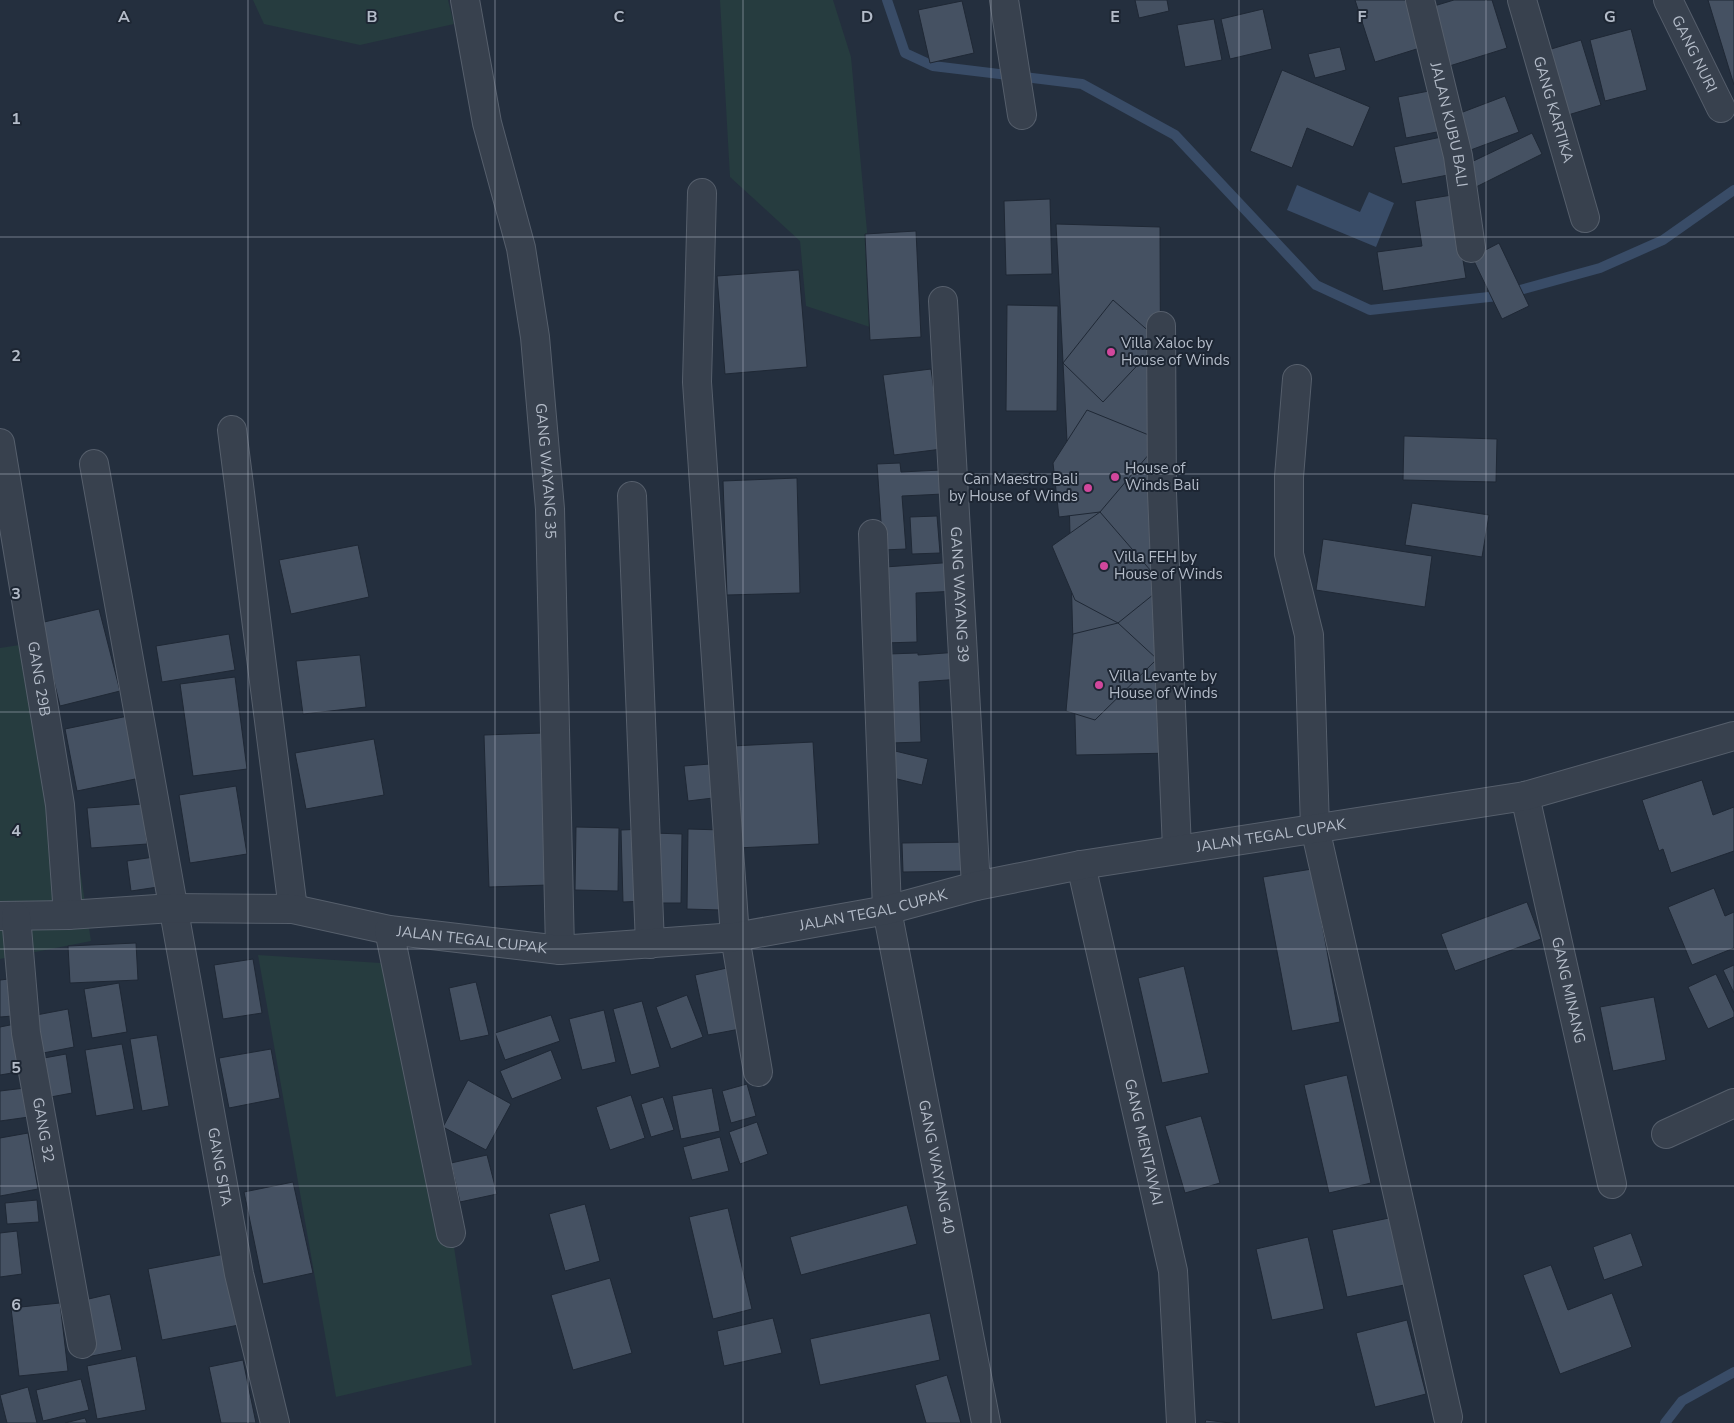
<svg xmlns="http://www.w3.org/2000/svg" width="1734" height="1423" font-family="'Nunito Sans',sans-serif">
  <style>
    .green { fill: #263c3f }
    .water { fill: #394c67 }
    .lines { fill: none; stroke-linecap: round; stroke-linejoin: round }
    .stream { stroke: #394c67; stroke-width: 10 }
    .building { fill: #455162; stroke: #1f2835 }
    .minor-casing { stroke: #565f6c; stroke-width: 30 }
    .minor { stroke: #38414e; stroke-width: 28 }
    .grid { fill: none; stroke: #b4bcc9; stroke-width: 1; stroke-opacity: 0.55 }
    .hotel-dot { fill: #d1479c; stroke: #1d2633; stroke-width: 2 }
    .labels { text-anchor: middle; stroke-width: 4; stroke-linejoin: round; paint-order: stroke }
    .street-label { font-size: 15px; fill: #b4bcc9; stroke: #1d2633 }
    .poi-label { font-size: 15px; fill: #b4bcc9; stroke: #1d2633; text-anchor: start }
    .grid-label { font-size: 16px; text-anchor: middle; font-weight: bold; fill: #b4bcc9; stroke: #1d2633; stroke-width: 4; stroke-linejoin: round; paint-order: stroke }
  </style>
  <rect width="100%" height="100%" fill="#242f3e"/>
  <g class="green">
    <polygon points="253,0 448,0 454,24 360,45 264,24"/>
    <polygon points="720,0 833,0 851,57 876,329 806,306 800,241 730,177"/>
    <polygon points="45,641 91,941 0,959 0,648"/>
    <polygon points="258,955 411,965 472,1365 336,1397"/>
  </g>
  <polygon class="water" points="1297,185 1360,212 1369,192 1394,203 1376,247 1287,210"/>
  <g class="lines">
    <g class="stream">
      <polyline points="887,0 905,53 933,66 1082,84 1175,135 1316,285 1370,310 1498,296 1600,268 1663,240 1734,190"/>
      <polyline points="1665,1423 1682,1401 1734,1372"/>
    </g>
  </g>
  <g class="building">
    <polygon points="1135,0 1167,0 1169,11 1139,18"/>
    <polygon points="1355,0 1408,0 1423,47 1375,62"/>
    <polygon points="1454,0 1492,0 1507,48 1443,68 1424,9"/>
    <polygon points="1708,0 1734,0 1734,85"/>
    <polygon points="962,1 974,53 930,63 918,10"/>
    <polygon points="1263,9 1272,49 1230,59 1221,19"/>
    <polygon points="1214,19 1222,60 1185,67 1177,25"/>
    <polygon points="1631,29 1647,90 1605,101 1590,40"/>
    <polygon points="1581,40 1601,105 1568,115 1548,50"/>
    <polygon points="1340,47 1346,70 1315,78 1308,54"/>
    <polygon points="1282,70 1370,107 1353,147 1307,128 1292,168 1250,151"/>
    <polygon points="1434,90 1442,131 1406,138 1398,97"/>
    <polygon points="1505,96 1519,132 1468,151 1455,115"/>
    <polygon points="1532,133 1542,154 1474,188 1463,166"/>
    <polygon points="1446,136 1453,174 1402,184 1394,147"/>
    <polygon points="1452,195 1466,278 1383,291 1377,252 1422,246 1415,201"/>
    <polygon points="1050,199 1052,274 1006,275 1004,201"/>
    <polygon points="1056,224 1160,227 1161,492 1173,753 1076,755 1068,461"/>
    <polygon points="916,231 921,337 870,340 865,234"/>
    <polygon points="1499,243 1529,306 1502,319 1472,257"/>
    <polygon points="799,270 807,367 725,374 717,276"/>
    <polygon points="1113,300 1160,341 1103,402 1063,363"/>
    <polygon points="1007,305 1058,306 1057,411 1006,411"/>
    <polygon points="931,369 942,449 894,455 883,375"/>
    <polygon points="1087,410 1161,440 1100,512 1059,517 1053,463"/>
    <polygon points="1404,436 1497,439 1496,482 1403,480"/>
    <polygon points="900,463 901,472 941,470 943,494 902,496 906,549 883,550 877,464"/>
    <polygon points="797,478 800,593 727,595 723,481"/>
    <polygon points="1412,503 1489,515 1482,557 1405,545"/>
    <polygon points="1100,512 1164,586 1118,623 1075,600 1052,546"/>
    <polygon points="937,516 940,553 912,554 910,517"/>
    <polygon points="1323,539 1432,556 1425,607 1316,590"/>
    <polygon points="358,545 369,597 291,614 279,560"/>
    <polygon points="956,562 958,591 916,593 917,642 884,643 885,567"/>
    <polygon points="99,609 120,691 60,706 40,623"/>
    <polygon points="1118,623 1157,659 1095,720 1066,711 1073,634"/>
    <polygon points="229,634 235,670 162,682 156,646"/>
    <polygon points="959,652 961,679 919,682 921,742 891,743 888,654 918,653 918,655"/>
    <polygon points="360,655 366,707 303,714 296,661"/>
    <polygon points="235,677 247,769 193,776 180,684"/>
    <polygon points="128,716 140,778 77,791 65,729"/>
    <polygon points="543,733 548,885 489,887 484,735"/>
    <polygon points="374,739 384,795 306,809 295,753"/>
    <polygon points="813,742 819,844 737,848 732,746"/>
    <polygon points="891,750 928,759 922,785 885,776"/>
    <polygon points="710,764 713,798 688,801 684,766"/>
    <polygon points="1702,780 1713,815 1734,807 1734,851 1671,873 1663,849 1659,851 1642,800"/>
    <polygon points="236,786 247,854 190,863 179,795"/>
    <polygon points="143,804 147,844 91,848 87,808"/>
    <polygon points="576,827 619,828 618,891 575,890"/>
    <polygon points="645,829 647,901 623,902 621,830"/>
    <polygon points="688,829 722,830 721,910 687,909"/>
    <polygon points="653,833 682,834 681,903 652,903"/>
    <polygon points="971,842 971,871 903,872 902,843"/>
    <polygon points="154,857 158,887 131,891 127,861"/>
    <polygon points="1312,869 1340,1022 1292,1031 1263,877"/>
    <polygon points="1714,888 1725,916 1734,912 1734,948 1692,965 1668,907"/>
    <polygon points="1527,902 1541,939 1455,971 1441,934"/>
    <polygon points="136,943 138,980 70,983 68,946"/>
    <polygon points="253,959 262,1013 223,1019 214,965"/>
    <polygon points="1734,965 1734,993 1723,970"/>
    <polygon points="1184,966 1209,1073 1162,1083 1138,978"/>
    <polygon points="727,968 740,1029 708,1035 695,975"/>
    <polygon points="1716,974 1734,1012 1734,1017 1708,1029 1688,987"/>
    <polygon points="9,979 13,1016 0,1017 0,980"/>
    <polygon points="476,982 489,1035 460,1041 449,988"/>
    <polygon points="119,983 127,1032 92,1038 84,989"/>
    <polygon points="687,995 703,1037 671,1049 656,1007"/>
    <polygon points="1654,997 1666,1060 1613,1071 1600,1007"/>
    <polygon points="642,1001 660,1067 631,1075 613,1009"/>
    <polygon points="68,1009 74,1047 38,1054 31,1016"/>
    <polygon points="604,1010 616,1062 582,1070 569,1019"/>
    <polygon points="551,1015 560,1041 505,1060 495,1033"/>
    <polygon points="15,1024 24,1071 0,1075 0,1027"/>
    <polygon points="157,1035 169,1106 142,1111 130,1039"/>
    <polygon points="122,1044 134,1109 96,1116 85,1050"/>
    <polygon points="271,1049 280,1098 229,1108 219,1058"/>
    <polygon points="551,1050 562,1079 512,1099 500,1071"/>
    <polygon points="66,1054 72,1093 40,1099 33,1060"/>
    <polygon points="1347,1075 1371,1183 1329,1193 1304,1085"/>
    <polygon points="468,1080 511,1104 486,1150 443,1127"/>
    <polygon points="747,1084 756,1116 731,1123 722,1091"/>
    <polygon points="25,1088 29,1117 0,1121 0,1091"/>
    <polygon points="712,1088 720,1131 681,1139 672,1096"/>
    <polygon points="631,1095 645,1138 610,1150 596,1107"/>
    <polygon points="663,1097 674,1130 651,1137 641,1104"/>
    <polygon points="1201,1116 1220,1183 1185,1193 1165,1126"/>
    <polygon points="757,1122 768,1154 740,1164 729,1132"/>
    <polygon points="28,1133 38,1189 0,1196 0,1138"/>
    <polygon points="720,1137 729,1171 692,1180 683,1147"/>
    <polygon points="487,1155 497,1194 460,1202 451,1163"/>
    <polygon points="293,1182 313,1273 263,1284 244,1192"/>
    <polygon points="37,1200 39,1222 7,1224 5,1203"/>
    <polygon points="585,1204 600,1261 565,1271 549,1214"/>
    <polygon points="907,1205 917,1244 801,1275 790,1237"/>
    <polygon points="728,1208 752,1309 713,1319 689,1217"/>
    <polygon points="1389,1218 1404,1285 1347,1297 1332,1230"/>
    <polygon points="17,1231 22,1274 0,1277 0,1233"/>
    <polygon points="1631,1233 1643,1266 1604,1280 1593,1247"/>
    <polygon points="1308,1237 1324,1309 1272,1320 1256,1249"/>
    <polygon points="230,1253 244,1324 162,1340 148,1269"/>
    <polygon points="1551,1265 1568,1310 1612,1293 1632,1347 1560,1374 1523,1275"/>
    <polygon points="610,1278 632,1353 573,1370 551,1295"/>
    <polygon points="110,1294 122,1350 87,1357 76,1302"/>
    <polygon points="60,1303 68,1371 19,1376 11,1308"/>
    <polygon points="930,1313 940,1360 820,1385 810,1339"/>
    <polygon points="773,1318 782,1353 724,1366 717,1331"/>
    <polygon points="1407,1320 1426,1394 1375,1407 1356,1333"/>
    <polygon points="136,1356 146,1410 97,1419 87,1366"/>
    <polygon points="243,1360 256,1423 221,1423 209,1367"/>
    <polygon points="947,1375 961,1423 926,1423 915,1385"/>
    <polygon points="81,1379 89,1410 43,1421 36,1390"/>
    <polygon points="28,1387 37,1423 7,1423 0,1395"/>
    <polygon points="85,1418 87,1423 65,1423"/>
    <polygon points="1206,1420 1230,1423 1205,1423"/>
  </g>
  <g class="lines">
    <defs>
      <g id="minor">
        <path id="s1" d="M 465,0 L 487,123 L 521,248 L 535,337 L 550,509 L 560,950"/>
        <polyline points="1004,0 1022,115"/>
        <path id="s2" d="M 1420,0 L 1458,156 L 1471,248"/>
        <path id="s3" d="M 1522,0 L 1585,218"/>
        <path id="s4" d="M 1668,0 L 1721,108"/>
        <polyline points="702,193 697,382 735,937 758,1072"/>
        <path id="s5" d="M 943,301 L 976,886"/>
        <polyline points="1161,326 1162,493 1177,849"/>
        <polyline points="1297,379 1289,477 1289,554 1309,635 1315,828 1448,1417"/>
        <polyline points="232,430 293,909"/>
        <path id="s6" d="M 0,443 L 60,805 L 68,915"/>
        <path id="s7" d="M 94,464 L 239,1274 L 275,1423"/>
        <polyline points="632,496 650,944"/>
        <path id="s8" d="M 873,534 L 887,910 L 986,1423"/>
        <path id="s9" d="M 1525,796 L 1612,1184"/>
        <path id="s10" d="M 1081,865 L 1173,1271 L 1181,1423"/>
        <path id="s11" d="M 0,916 L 68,915 L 172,908 L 293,909 L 389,930 L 560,950 L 735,937 L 887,910 L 976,886 L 1081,865 L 1525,796 L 1734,736"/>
        <path id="s12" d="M 16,916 L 26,1033 L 82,1344"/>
        <polyline points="389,930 451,1233"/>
        <polyline points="1666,1134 1734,1103"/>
      </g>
    </defs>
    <use href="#minor" class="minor-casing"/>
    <use href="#minor" class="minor"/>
  </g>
  <path class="grid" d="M 248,0 L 248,1423M 495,0 L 495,1423M 743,0 L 743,1423M 991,0 L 991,1423M 1239,0 L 1239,1423M 1486,0 L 1486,1423M 0,237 L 1734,237M 0,474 L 1734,474M 0,712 L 1734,712M 0,949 L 1734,949M 0,1186 L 1734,1186"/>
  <g class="hotel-dot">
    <circle cx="1111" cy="352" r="5"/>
    <circle cx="1115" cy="477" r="5"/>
    <circle cx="1088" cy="488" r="5"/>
    <circle cx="1104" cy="566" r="5"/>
    <circle cx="1099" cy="685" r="5"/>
  </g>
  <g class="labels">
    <g class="street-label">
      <text dy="5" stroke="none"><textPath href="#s4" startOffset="60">GANG NURI</textPath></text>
      <text dy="5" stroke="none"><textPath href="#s3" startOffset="114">GANG KARTIKA</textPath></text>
      <text dy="5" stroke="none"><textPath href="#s2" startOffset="128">JALAN KUBU BALI</textPath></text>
      <text dy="5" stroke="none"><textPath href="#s1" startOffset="479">GANG WAYANG 35</textPath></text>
      <text dy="5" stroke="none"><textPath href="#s5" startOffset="294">GANG WAYANG 39</textPath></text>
      <text dy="5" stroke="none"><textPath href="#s6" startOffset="239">GANG 29B</textPath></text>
      <text dy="5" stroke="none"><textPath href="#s11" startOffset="1285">JALAN TEGAL CUPAK</textPath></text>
      <text dy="5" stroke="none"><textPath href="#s11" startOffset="880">JALAN TEGAL CUPAK</textPath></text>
      <text dy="5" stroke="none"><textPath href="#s11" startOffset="475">JALAN TEGAL CUPAK</textPath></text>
      <text dy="5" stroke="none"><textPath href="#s9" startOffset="199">GANG MINANG</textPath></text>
      <text dy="5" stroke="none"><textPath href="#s12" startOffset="216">GANG 32</textPath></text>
      <text dy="5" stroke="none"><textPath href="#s10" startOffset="284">GANG MENTAWAI</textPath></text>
      <text dy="5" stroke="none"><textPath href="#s7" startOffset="714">GANG SITA</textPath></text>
      <text dy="5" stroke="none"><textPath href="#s8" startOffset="638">GANG WAYANG 40</textPath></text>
    </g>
    <g class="poi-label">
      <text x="1121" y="348">Villa Xaloc by<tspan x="1121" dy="17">House of Winds</tspan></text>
      <text x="1125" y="473">House of<tspan x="1125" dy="17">Winds Bali</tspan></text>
      <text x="1078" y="484" text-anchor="end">Can Maestro Bali<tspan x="1078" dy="17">by House of Winds</tspan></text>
      <text x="1114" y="562">Villa FEH by<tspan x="1114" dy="17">House of Winds</tspan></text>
      <text x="1109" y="681">Villa Levante by<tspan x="1109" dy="17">House of Winds</tspan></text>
    </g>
  </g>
  <g class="grid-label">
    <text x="124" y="22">A</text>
    <text x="372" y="22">B</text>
    <text x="619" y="22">C</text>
    <text x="867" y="22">D</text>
    <text x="1115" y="22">E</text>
    <text x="1362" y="22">F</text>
    <text x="1610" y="22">G</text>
    <text x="16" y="124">1</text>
    <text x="16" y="361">2</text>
    <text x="16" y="599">3</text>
    <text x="16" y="836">4</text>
    <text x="16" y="1073">5</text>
    <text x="16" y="1310">6</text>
  </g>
</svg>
